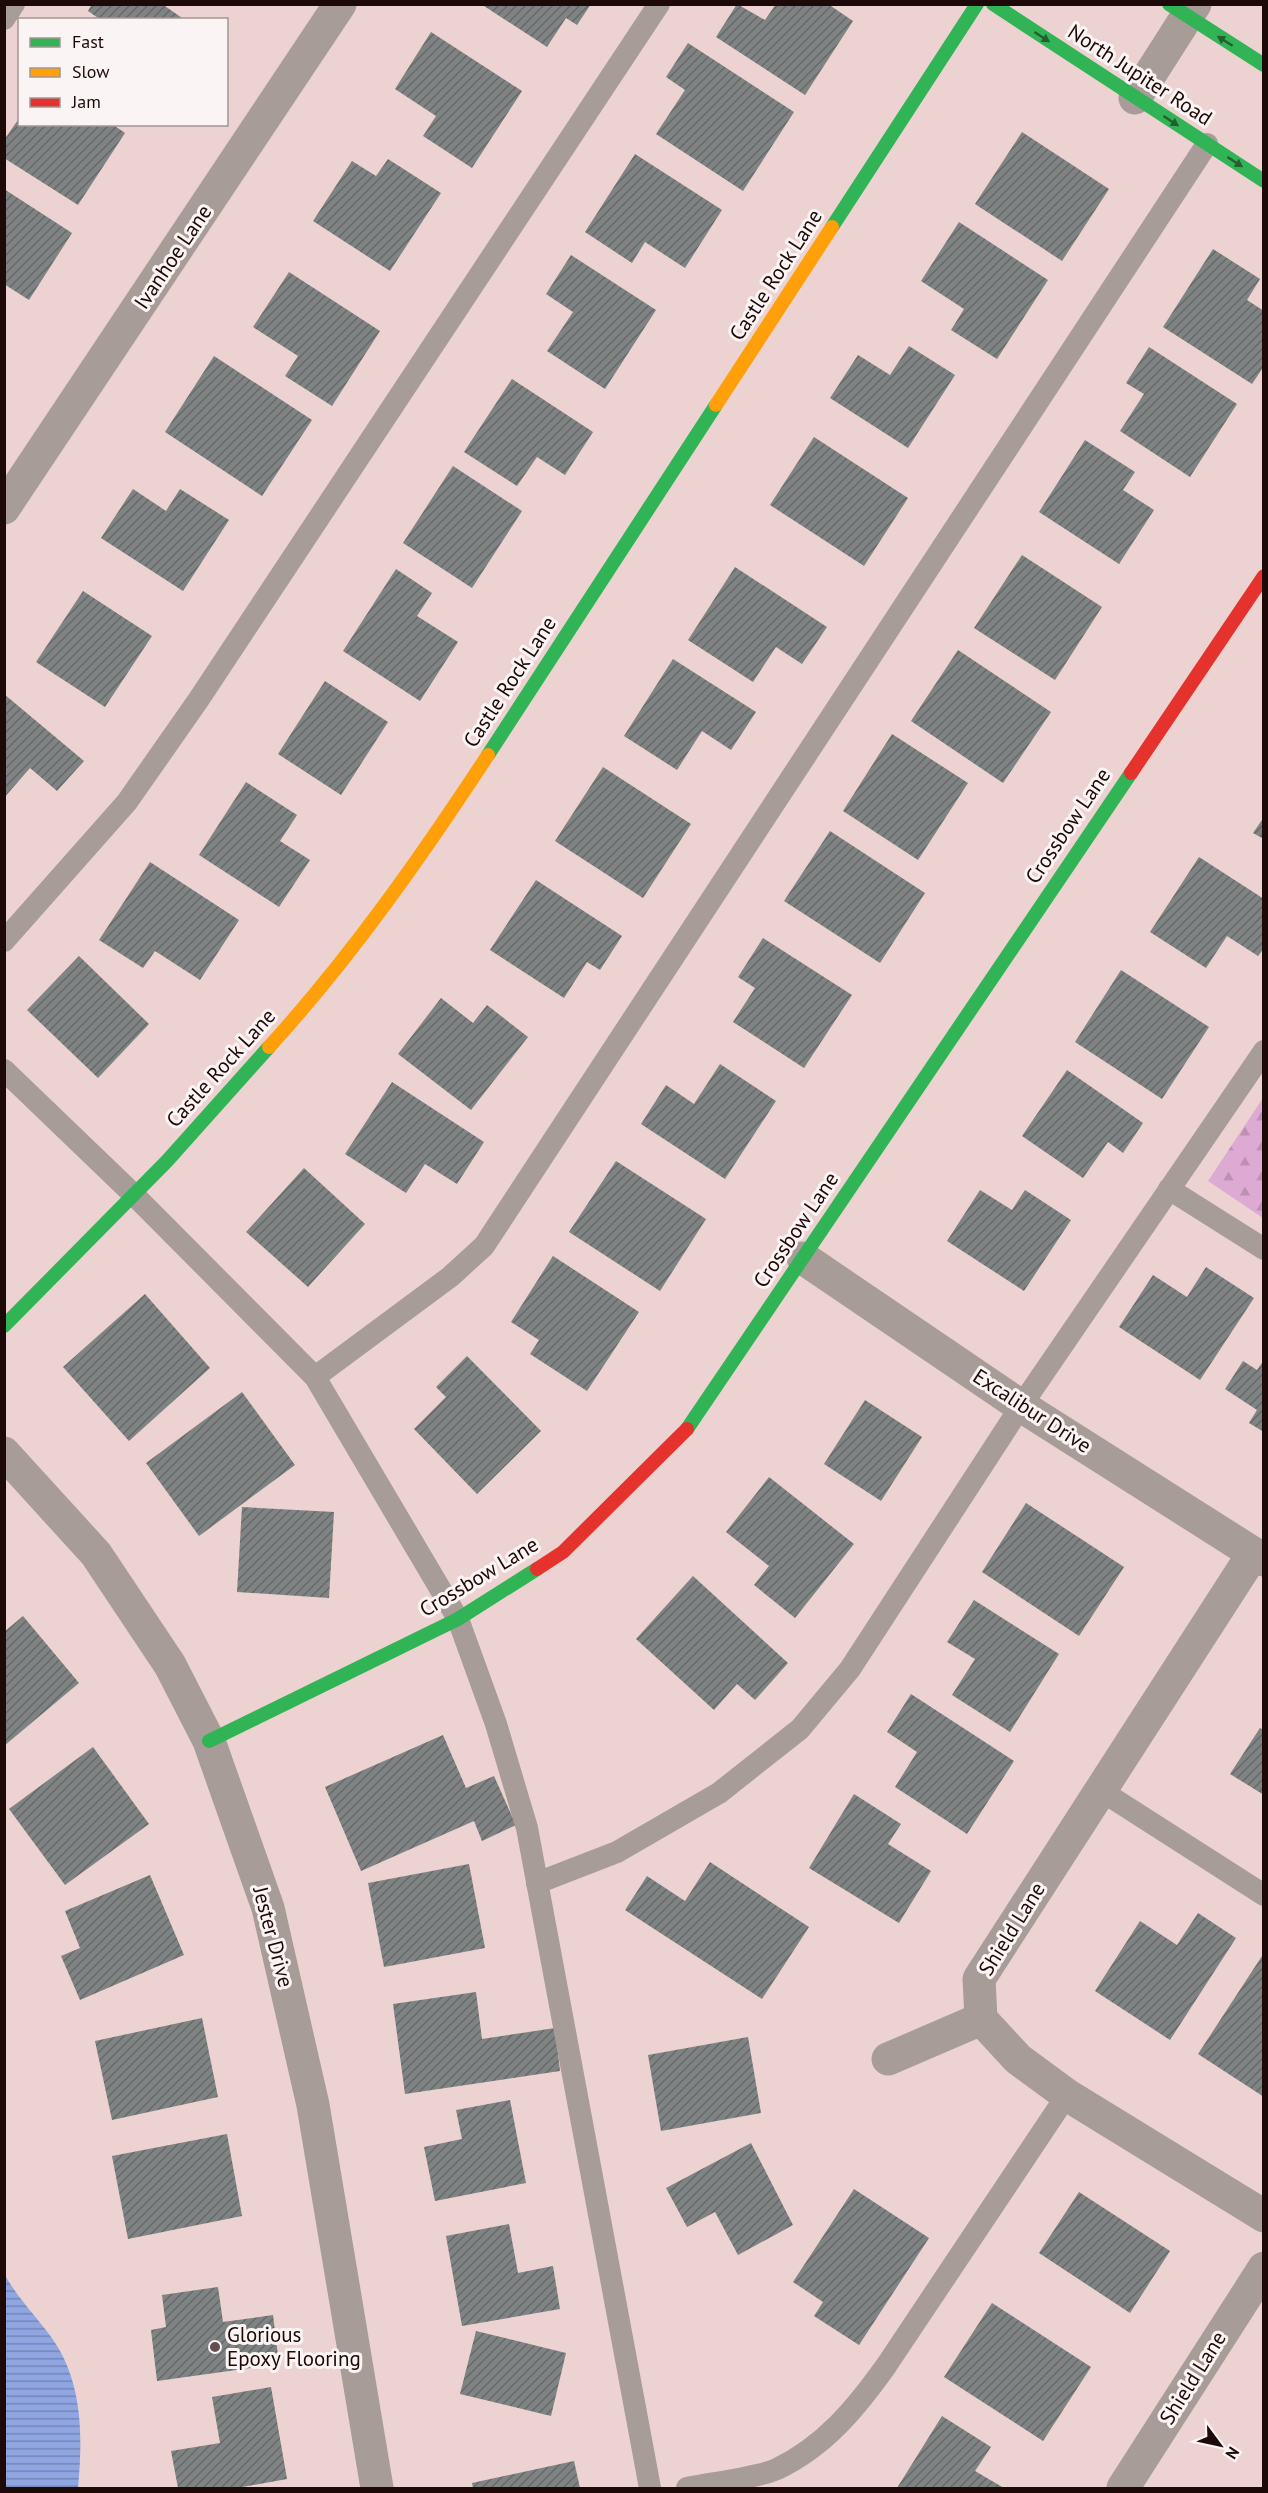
<svg xmlns="http://www.w3.org/2000/svg" width="1268" height="2493" font-family="'PT Sans',sans-serif">
  <style>
    .forest { fill: url(#forest-firs) }
    .water { fill: url(#water-rules) }
    .building { fill: url(#building-hatch) }
    .lines { fill: none; stroke-linecap: round; stroke-linejoin: round }
    .lane { stroke: #a89c98; stroke-width: 22 }
    .street { stroke: #a89c98; stroke-width: 33 }
    .fast { stroke: #30b455; stroke-width: 14 }
    .slow { stroke: #ff9f0a; stroke-width: 14 }
    .jam { stroke: #e5322d; stroke-width: 14 }
    .oneway { fill: #265e2e }
    .poi-dot { fill: #654f4e; stroke: #fbf4f4; stroke-width: 2 }
    .labels { text-anchor: middle; stroke-width: 6; stroke-linejoin: round; paint-order: stroke }
    .street-label { font-size: 21px; fill: #1d0908; stroke: #fbf4f4 }
    .poi-label { font-size: 21px; fill: #1d0908; stroke: #fbf4f4; text-anchor: start }
  </style>
  <defs>
    <pattern id="forest-firs" width="22" height="20" patternUnits="userSpaceOnUse" patternTransform="scale(1.5)"><rect width="22" height="20" fill="#ddaad4"/><path d="M5 1l3.5 6h-7zM16 11l3.5 6h-7z" fill="#bd91b4"/></pattern>
    <pattern id="water-rules" width="6" height="5" patternUnits="userSpaceOnUse" patternTransform="scale(1.5)"><rect width="6" height="5" fill="#90a6e2"/><path d="M0 2.5h6" fill="none" stroke="#7585b5"/></pattern>
    <pattern id="building-hatch" width="6" height="6" patternUnits="userSpaceOnUse" patternTransform="scale(1.5)"><rect width="6" height="6" fill="#7f8383"/><path d="M-1 1l2-2M0 6l6-6M5 7l2-2" fill="none" stroke="#676969"/></pattern>
  </defs>
  <rect width="100%" height="100%" fill="#ecd2d0"/>
  <polygon class="forest" points="1263,1098 1263,1218 1208,1181"/>
  <path class="water" d="M 5,2275 C 17,2297 34,2314 49,2334 C 83,2379 83,2434 78,2488 L 5,2488 Z"/>
  <g class="building">
    <polygon points="92,4 162,4 185,20 101,20 88,11"/>
    <polygon points="481,4 591,4 577,25 566,18 547,47"/>
    <polygon points="737,4 765,20 776,4 828,4 853,21 805,95 716,37"/>
    <polygon points="431,32 522,91 472,168 423,136 436,116 395,89"/>
    <polygon points="688,43 794,112 743,191 656,134 685,90 666,77"/>
    <polygon points="20,117 20,124 112,124 125,133 78,205 4,158 4,140"/>
    <polygon points="1022,132 1109,189 1062,261 975,204"/>
    <polygon points="635,154 722,210 685,268 645,242 632,263 585,232"/>
    <polygon points="388,159 441,193 390,271 313,221 352,161 376,176"/>
    <polygon points="4,189 72,233 29,300 4,284"/>
    <polygon points="959,222 1048,280 997,359 951,330 964,309 921,281"/>
    <polygon points="1213,249 1260,279 1247,300 1264,311 1264,366 1252,384 1163,327"/>
    <polygon points="571,255 656,310 605,389 547,351 573,312 546,294"/>
    <polygon points="289,272 380,331 332,406 285,376 298,356 253,327"/>
    <polygon points="909,346 955,375 908,448 830,398 858,355 890,375"/>
    <polygon points="1149,347 1237,404 1190,477 1120,431 1144,394 1126,383"/>
    <polygon points="214,356 312,420 262,496 165,432"/>
    <polygon points="512,379 593,432 565,475 537,457 517,486 464,452"/>
    <polygon points="814,437 908,498 864,566 770,505"/>
    <polygon points="1085,440 1135,472 1123,490 1154,510 1119,564 1039,512"/>
    <polygon points="453,466 522,511 472,588 403,543"/>
    <polygon points="133,489 166,511 180,489 229,520 183,591 101,538"/>
    <polygon points="1022,555 1102,607 1055,680 974,628"/>
    <polygon points="735,567 827,627 802,664 776,647 753,682 688,640"/>
    <polygon points="396,569 432,593 417,616 458,642 420,701 343,651"/>
    <polygon points="83,591 152,636 105,707 36,662"/>
    <polygon points="958,650 1051,712 1003,783 911,721"/>
    <polygon points="673,659 756,712 731,750 702,731 677,770 624,736"/>
    <polygon points="325,681 388,722 341,795 278,754"/>
    <polygon points="4,694 84,761 57,791 30,768 4,798"/>
    <polygon points="892,734 968,783 918,860 843,811"/>
    <polygon points="603,767 691,824 643,898 555,841"/>
    <polygon points="246,782 297,815 280,841 310,860 279,907 199,855"/>
    <polygon points="1264,817 1264,839 1253,833"/>
    <polygon points="830,831 925,893 880,963 784,901"/>
    <polygon points="1199,857 1264,899 1264,948 1258,956 1227,936 1206,968 1150,932"/>
    <polygon points="150,862 239,920 200,980 155,951 143,968 99,940"/>
    <polygon points="536,880 622,936 600,970 587,962 564,998 490,950"/>
    <polygon points="763,938 852,995 804,1068 733,1022 755,988 738,977"/>
    <polygon points="79,956 149,1024 98,1078 27,1010"/>
    <polygon points="1121,970 1209,1027 1162,1099 1075,1042"/>
    <polygon points="441,998 473,1023 487,1005 528,1037 471,1110 398,1054"/>
    <polygon points="720,1064 776,1101 725,1179 641,1124 666,1085 694,1104"/>
    <polygon points="1067,1070 1143,1123 1123,1153 1108,1142 1083,1178 1022,1136"/>
    <polygon points="392,1082 484,1142 457,1184 425,1164 406,1193 345,1154"/>
    <polygon points="616,1161 706,1219 660,1291 569,1232"/>
    <polygon points="304,1168 365,1224 308,1287 246,1232"/>
    <polygon points="980,1190 1012,1210 1025,1190 1071,1220 1024,1291 947,1241"/>
    <polygon points="553,1256 639,1312 587,1391 530,1354 539,1340 511,1322"/>
    <polygon points="1206,1267 1254,1298 1200,1380 1119,1327 1153,1275 1187,1297"/>
    <polygon points="145,1294 210,1368 129,1441 63,1367"/>
    <polygon points="467,1356 541,1431 477,1494 414,1429 446,1397 436,1387"/>
    <polygon points="1264,1360 1264,1432 1249,1423 1257,1410 1225,1389 1243,1361 1257,1370"/>
    <polygon points="242,1392 295,1465 199,1536 146,1463"/>
    <polygon points="865,1400 922,1437 881,1501 824,1464"/>
    <polygon points="769,1477 854,1544 795,1618 754,1585 769,1566 726,1532"/>
    <polygon points="1026,1503 1124,1567 1079,1636 982,1572"/>
    <polygon points="242,1507 334,1512 329,1598 237,1592"/>
    <polygon points="693,1576 788,1663 755,1700 737,1684 714,1710 636,1639"/>
    <polygon points="974,1600 1059,1654 1010,1732 952,1695 975,1659 947,1642"/>
    <polygon points="23,1616 79,1683 4,1746 4,1632"/>
    <polygon points="911,1694 1014,1761 967,1834 895,1787 917,1752 887,1732"/>
    <polygon points="1260,1728 1264,1730 1264,1795 1230,1774"/>
    <polygon points="443,1735 466,1788 494,1776 516,1825 482,1841 474,1821 361,1871 325,1787"/>
    <polygon points="93,1747 149,1824 65,1885 9,1809"/>
    <polygon points="854,1794 901,1824 888,1844 931,1871 899,1923 809,1868"/>
    <polygon points="710,1862 809,1927 762,1999 625,1910 647,1876 685,1901"/>
    <polygon points="469,1864 485,1948 384,1967 368,1883"/>
    <polygon points="150,1875 184,1955 80,2000 61,1956 80,1948 65,1911"/>
    <polygon points="1198,1913 1236,1938 1170,2040 1095,1991 1140,1921 1177,1945"/>
    <polygon points="1262,1956 1264,1957 1264,2097 1198,2054"/>
    <polygon points="476,1992 482,2039 555,2028 560,2071 405,2094 393,2004"/>
    <polygon points="202,2018 218,2097 112,2120 95,2041"/>
    <polygon points="748,2037 761,2113 661,2131 648,2055"/>
    <polygon points="510,2100 526,2183 435,2201 424,2147 462,2139 456,2110"/>
    <polygon points="227,2134 242,2216 128,2239 112,2156"/>
    <polygon points="751,2143 793,2225 738,2255 715,2212 687,2227 666,2188"/>
    <polygon points="854,2189 929,2238 859,2345 814,2316 823,2302 793,2282"/>
    <polygon points="1079,2192 1170,2251 1130,2313 1039,2253"/>
    <polygon points="509,2224 518,2273 553,2266 560,2309 462,2326 446,2236"/>
    <polygon points="218,2287 223,2322 273,2315 279,2364 157,2381 151,2330 166,2327 162,2295"/>
    <polygon points="992,2303 1091,2367 1043,2441 944,2377"/>
    <polygon points="476,2331 566,2353 551,2416 460,2394"/>
    <polygon points="271,2387 287,2479 237,2488 178,2488 171,2451 220,2443 212,2397"/>
    <polygon points="942,2416 991,2447 975,2471 1004,2488 897,2488"/>
    <polygon points="574,2461 580,2488 473,2488 472,2483"/>
  </g>
  <g class="lines">
    <g class="lane">
      <polyline points="4,19 14,4"/>
      <polyline points="4,941 127,802 199,699 659,4"/>
      <polyline points="4,1070 134,1195 315,1377 458,1619 496,1724 527,1828 650,2488"/>
      <polyline points="1169,1189 1264,1249"/>
      <polyline points="315,1377 450,1277 484,1246 1207,144"/>
      <polyline points="1100,1790 1264,1895"/>
      <polyline points="537,1883 617,1852 719,1793 800,1729 850,1669 1021,1406 1264,1051"/>
      <path d="M 687,2488 C 710,2483 757,2478 777,2469 C 825,2446 856,2408 886,2366 L 1067,2095"/>
    </g>
    <g class="street">
      <polyline points="1135,98 1195,4"/>
      <polyline points="4,508 340,4"/>
      <polyline points="803,1258 1021,1406 1264,1560"/>
      <polyline points="4,1453 96,1554 170,1665 209,1741 268,1908 313,2105 377,2488"/>
      <polyline points="1253,1554 979,1979 981,2019 1018,2059 1067,2095 1264,2216"/>
      <polyline points="888,2059 981,2019"/>
      <polyline points="1123,2488 1264,2268"/>
    </g>
    <g class="fast">
      <polyline points="993,4 1264,181"/>
      <polyline points="1169,4 1264,65"/>
      <polyline points="832,227 977,4"/>
      <polyline points="488,755 716,405"/>
      <polyline points="4,1326 167,1161 269,1047"/>
      <polyline points="687,1429 1131,773"/>
      <polyline points="209,1741 458,1619 537,1569"/>
    </g>
    <g class="slow">
      <polyline points="716,405 832,227"/>
      <path d="M 269,1047 C 351,957 421,857 488,755"/>
    </g>
    <g class="jam">
      <polyline points="1131,773 1264,576"/>
      <polyline points="537,1569 563,1552 687,1429"/>
    </g>
  </g>
  <defs><path id="oneway-solid" d="M-6-.8H1V-3.2L6.5 0L1 3.2V.8H-6Z" transform="scale(1.5)"/></defs>
  <g class="oneway">
    <use href="#oneway-solid" transform="translate(1042 37) rotate(33)"/>
    <use href="#oneway-solid" transform="translate(1225 41) rotate(-148)"/>
    <use href="#oneway-solid" transform="translate(1171 121) rotate(33)"/>
    <use href="#oneway-solid" transform="translate(1235 162) rotate(33)"/>
  </g>
  <circle class="poi-dot" cx="215" cy="2347" r="6"/>
  <g class="labels">
    <g class="street-label">
      <text transform="translate(1140 75) rotate(33)" y="7">North Jupiter Road</text>
      <text transform="translate(173 257) rotate(-56)" y="7">Ivanhoe Lane</text>
      <text transform="translate(776 275) rotate(-57)" y="7">Castle Rock Lane</text>
      <text transform="translate(510 682) rotate(-57)" y="7">Castle Rock Lane</text>
      <text transform="translate(1068 826) rotate(-56)" y="7">Crossbow Lane</text>
      <text transform="translate(221 1068) rotate(-48)" y="7">Castle Rock Lane</text>
      <text transform="translate(796 1230) rotate(-56)" y="7">Crossbow Lane</text>
      <text transform="translate(1032 1411) rotate(33)" y="7">Excalibur Drive</text>
      <text transform="translate(479 1577) rotate(-31)" y="7">Crossbow Lane</text>
      <text transform="translate(1012 1929) rotate(-58)" y="7">Shield Lane</text>
      <text transform="translate(273 1937) rotate(75)" y="7">Jester Drive</text>
      <text transform="translate(1193 2378) rotate(-58)" y="7">Shield Lane</text>
    </g>
    <g class="poi-label">
      <text x="227" y="2342">Glorious<tspan x="227" dy="24">Epoxy Flooring</tspan></text>
    </g>
  </g>
  <rect width="1268" height="2493" fill="none" stroke="#1d0908" stroke-width="12"/>
  <rect x="18" y="18" width="210" height="108" fill="#fbf4f4" stroke="#a29696" stroke-width="1.5"/>
  <rect x="30" y="38" width="30" height="9" fill="#30b455" stroke="#a29696" stroke-width="1.5"/>
  <text x="72" y="48" font-size="18" fill="#1d0908">Fast</text>
  <rect x="30" y="68" width="30" height="9" fill="#ff9f0a" stroke="#a29696" stroke-width="1.5"/>
  <text x="72" y="78" font-size="18" fill="#1d0908">Slow</text>
  <rect x="30" y="98" width="30" height="9" fill="#e5322d" stroke="#a29696" stroke-width="1.5"/>
  <text x="72" y="108" font-size="18" fill="#1d0908">Jam</text>
  <g transform="translate(1220 2445) rotate(123)" stroke="#fbf4f4" stroke-width="4.5" paint-order="stroke">
  <path d="M0-4.5L10 22L0 15L-10 22Z" fill="#1d0908"/>
  <text y="-9" font-size="16" font-weight="bold" text-anchor="middle" fill="#1d0908">N</text>
  </g>
</svg>
